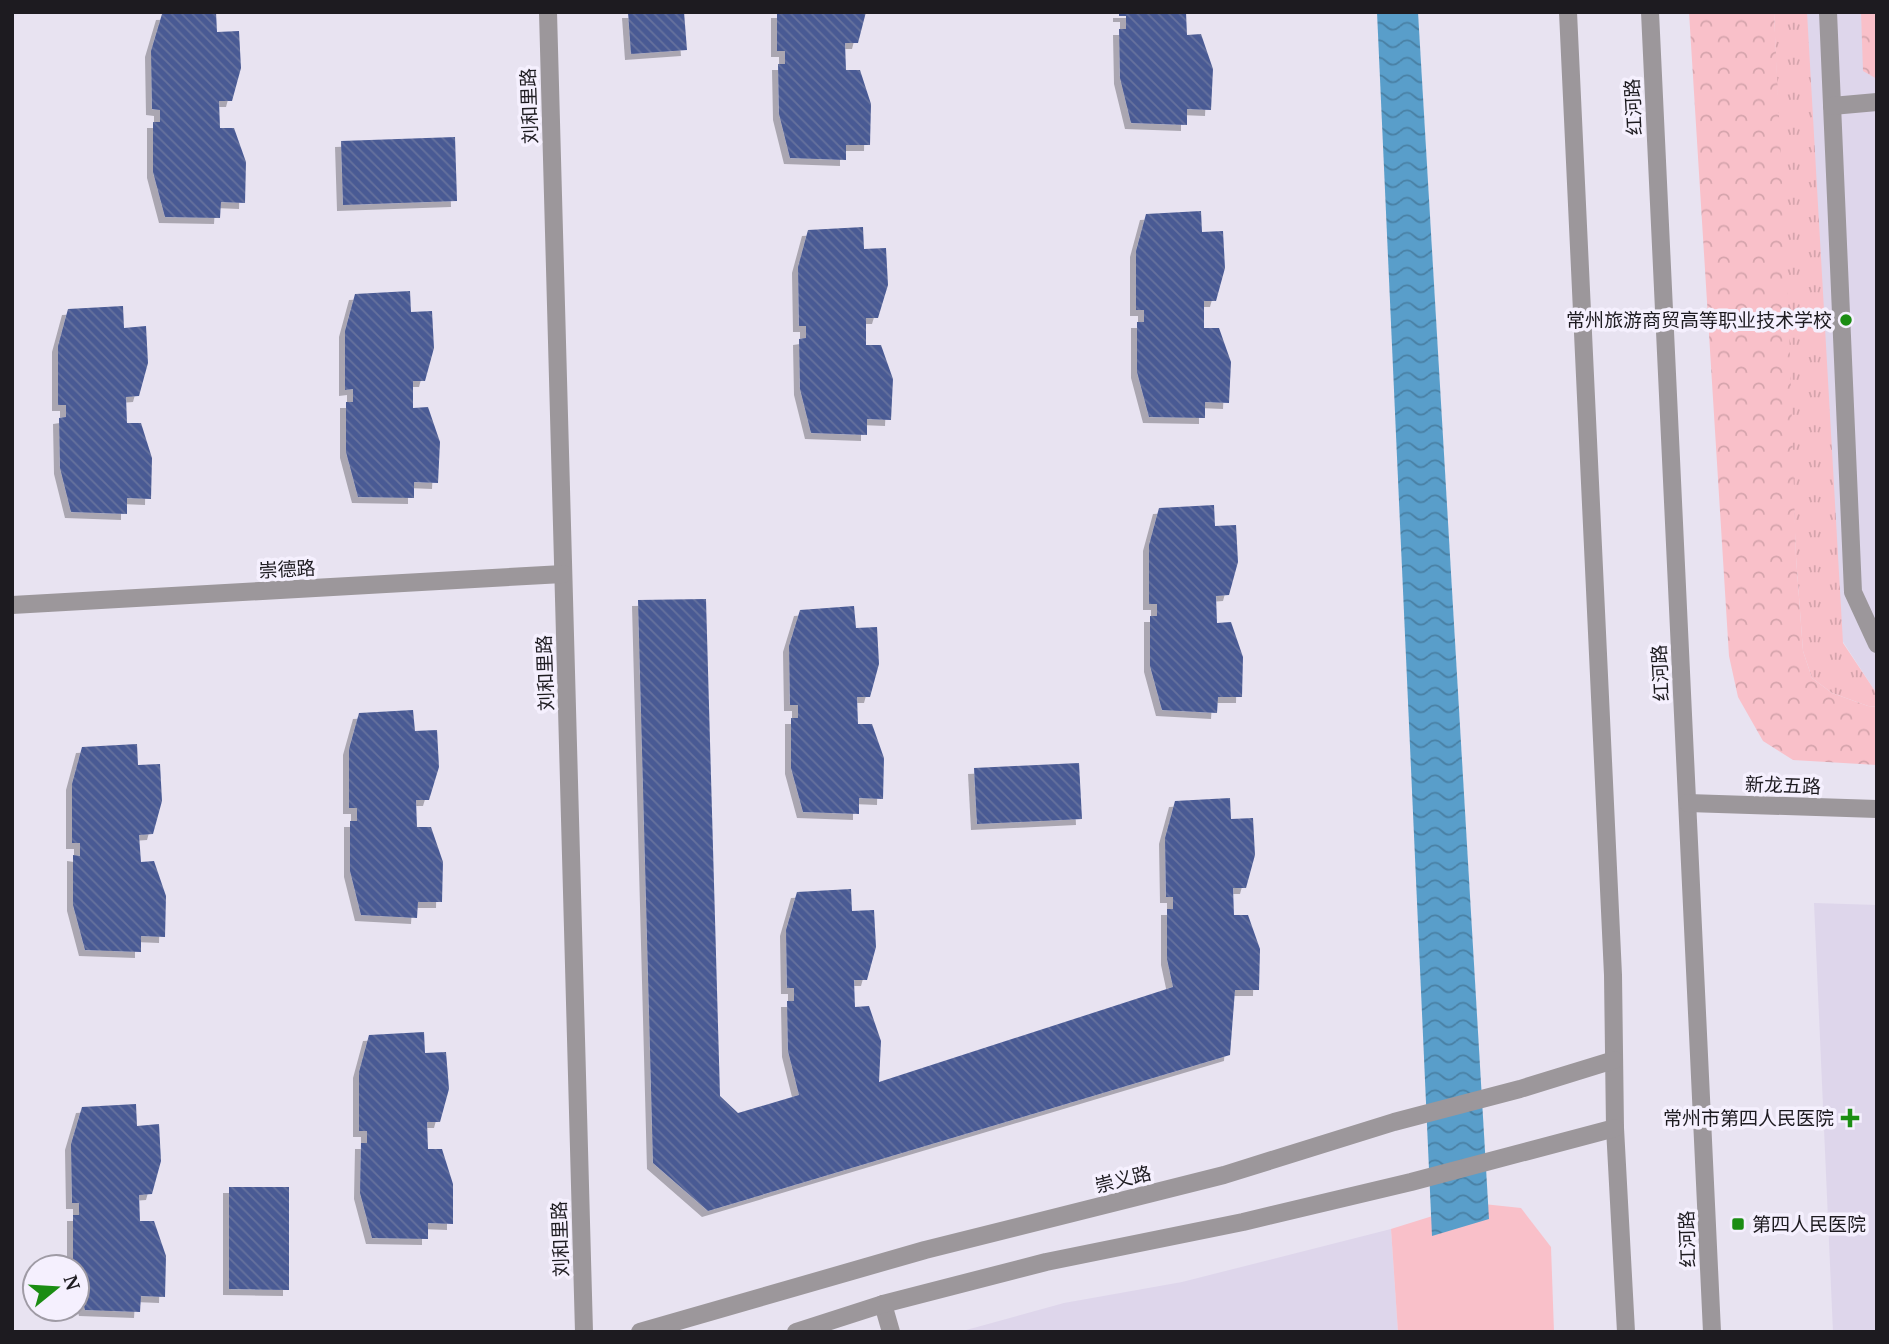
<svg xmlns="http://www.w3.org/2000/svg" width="1889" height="1344" font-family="'PT Serif','Noto Sans SC',serif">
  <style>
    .built { fill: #ded6eb }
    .grass { fill: url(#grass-tufts) }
    .forest { fill: url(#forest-crowns) }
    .green { fill: #f9c0c9 }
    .water { fill: url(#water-waves) }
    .building { fill: url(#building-back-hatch); filter: url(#shadow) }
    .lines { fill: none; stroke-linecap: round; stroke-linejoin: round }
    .minor { stroke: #9c979b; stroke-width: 18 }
    .poi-dot { fill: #1b8d13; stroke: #f5f0fe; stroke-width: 2.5 }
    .labels { text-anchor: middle; stroke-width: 7; stroke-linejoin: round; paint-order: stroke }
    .street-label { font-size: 19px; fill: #1d1b20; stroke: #f5f0fe }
    .poi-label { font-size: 19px; fill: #1d1b20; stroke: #f5f0fe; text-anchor: end }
  </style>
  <defs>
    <pattern id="grass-tufts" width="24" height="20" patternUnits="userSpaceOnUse" patternTransform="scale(1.75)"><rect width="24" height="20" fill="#f9c0c9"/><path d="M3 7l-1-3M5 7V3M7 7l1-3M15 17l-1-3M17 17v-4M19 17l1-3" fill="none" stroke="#d5a4ac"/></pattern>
    <pattern id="forest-crowns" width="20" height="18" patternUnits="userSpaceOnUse" patternTransform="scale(1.75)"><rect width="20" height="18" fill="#f9c0c9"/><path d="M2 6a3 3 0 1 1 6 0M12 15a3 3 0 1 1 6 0" fill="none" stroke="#d5a4ac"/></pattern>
    <pattern id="water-waves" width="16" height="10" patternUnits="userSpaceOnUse" patternTransform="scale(1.75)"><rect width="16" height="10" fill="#599eca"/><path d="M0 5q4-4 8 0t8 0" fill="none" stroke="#4980a4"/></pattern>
    <pattern id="building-back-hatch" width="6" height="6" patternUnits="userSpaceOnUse" patternTransform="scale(1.75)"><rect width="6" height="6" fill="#4a5a94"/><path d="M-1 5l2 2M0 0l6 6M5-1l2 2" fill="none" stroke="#66729e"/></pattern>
    <filter id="shadow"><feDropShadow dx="-6" dy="6" stdDeviation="0" flood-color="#0004"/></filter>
  </defs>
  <rect width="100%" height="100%" fill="#e8e3f1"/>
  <g class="built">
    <polygon points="1799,12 1877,12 1877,694 1834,628"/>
    <polygon points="1814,903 1877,905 1877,1332 1833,1332"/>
    <polygon points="1391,1229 1398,1332 959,1332 1064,1303 1182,1282"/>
  </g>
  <polygon class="grass" points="1774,12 1807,12 1843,643 1877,694 1877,707 1868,706 1832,693 1812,678 1803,651 1796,557"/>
  <g class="forest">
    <polygon points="1689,12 1774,12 1789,325 1796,557 1803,651 1812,678 1832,693 1868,706 1877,707 1877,765 1793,760 1763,741 1738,697 1729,656"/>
    <polygon points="1861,12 1877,12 1877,79 1863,71"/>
  </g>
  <polygon class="green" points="1474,1203 1521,1208 1551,1247 1554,1332 1398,1332 1391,1229"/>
  <polygon class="water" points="1377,12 1418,12 1489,1219 1432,1236"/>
  <g class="building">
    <polygon points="216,12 217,32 239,31 241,68 232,101 219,101 220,128 234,128 246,162 245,203 221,202 220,218 165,217 153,172 153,122 160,122 160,110 152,109 151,51 162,14"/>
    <polygon points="628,12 684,12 687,50 631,54"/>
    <polygon points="777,12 866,12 858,43 845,43 846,70 860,70 871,104 870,145 846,145 846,160 790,158 779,114 778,64 785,64 785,51 777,51"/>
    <polygon points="1119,12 1186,12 1187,35 1201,34 1213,69 1211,110 1187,109 1187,125 1131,123 1120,78 1119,29 1126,29 1126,16 1119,16"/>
    <polygon points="455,137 457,201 343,205 341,141"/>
    <polygon points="1201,211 1202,232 1223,231 1225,268 1216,301 1204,301 1204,328 1219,328 1231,362 1229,403 1205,402 1205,418 1149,417 1137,372 1137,322 1144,322 1144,310 1136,310 1136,251 1146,214"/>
    <polygon points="863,227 864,249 886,248 888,285 878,318 866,318 866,345 881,345 893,379 891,420 867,419 867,435 811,433 800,389 799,339 806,338 806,326 799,326 798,267 808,230"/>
    <polygon points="410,291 411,312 432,311 434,348 425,381 413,381 413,408 428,407 440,442 438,483 414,482 414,498 358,497 346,452 346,402 353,402 353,389 345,390 345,331 355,294"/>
    <polygon points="123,306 124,328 146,326 148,363 139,396 126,397 127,423 141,423 152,458 151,499 127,498 127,514 71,512 60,468 59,418 66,417 66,405 58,405 58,346 68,309"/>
    <polygon points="1214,505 1215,526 1236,525 1238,562 1229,595 1216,596 1217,623 1231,622 1243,657 1242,697 1218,697 1217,713 1162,710 1150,666 1150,616 1157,616 1157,604 1149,604 1149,545 1159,508"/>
    <polygon points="706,599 720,1096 738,1113 799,1095 788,1051 787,1001 794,1001 794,988 787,988 786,930 797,892 851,889 852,911 874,910 876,947 867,980 854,980 855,1007 869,1006 881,1041 879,1082 1173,987 1167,959 1167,909 1173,909 1173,897 1166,897 1165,838 1175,801 1230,798 1231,819 1253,818 1255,855 1246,888 1233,888 1234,915 1248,915 1260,949 1259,990 1235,990 1230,1055 708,1211 653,1163 638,600"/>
    <polygon points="854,606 856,628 877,627 879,664 870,697 857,697 858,724 872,724 884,758 883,799 859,798 859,814 803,812 791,768 791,718 798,718 798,705 790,705 789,646 800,610"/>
    <polygon points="413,710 415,731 437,730 439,767 429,800 416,800 417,827 431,827 443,862 442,902 418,902 417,918 361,915 350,871 350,821 357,821 357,808 349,808 349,749 359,713"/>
    <polygon points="137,744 138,765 160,764 162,801 153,834 139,835 141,862 154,861 166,896 165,937 141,936 141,952 85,950 73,905 73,855 80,856 80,843 72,843 72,784 82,747"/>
    <polygon points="1079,763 1082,819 977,824 974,768"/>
    <polygon points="424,1032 425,1053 446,1052 449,1089 440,1122 427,1122 428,1149 442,1149 453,1184 453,1224 428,1223 428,1239 372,1238 360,1193 361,1143 367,1143 367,1131 359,1131 359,1072 369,1035"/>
    <polygon points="136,1104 137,1126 159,1124 161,1161 152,1194 139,1195 140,1221 154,1221 166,1256 165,1297 141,1296 140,1312 85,1310 77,1281 77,1267 73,1265 73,1215 79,1215 79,1203 72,1203 71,1144 82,1107"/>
    <polygon points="229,1187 289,1187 289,1290 229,1289"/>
  </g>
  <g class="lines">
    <g class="minor">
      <polyline points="548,12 584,1332"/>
      <polyline points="1568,12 1613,975 1615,1128 1626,1332"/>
      <polyline points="1650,12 1712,1332"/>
      <polyline points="1828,12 1853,592 1877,644"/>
      <polyline points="1832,106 1877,102"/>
      <polyline points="12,605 563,574"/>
      <polyline points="1688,803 1877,809"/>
      <polyline points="883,1304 891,1332"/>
      <polyline points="640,1332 925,1250 1224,1175 1394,1122 1520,1089 1614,1060"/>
      <polyline points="796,1332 883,1304 1046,1262 1243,1222 1411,1182 1615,1128"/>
    </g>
  </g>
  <g class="poi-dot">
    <circle cx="1846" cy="320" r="7"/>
    <path d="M1846.5 1107.5h7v7h7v7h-7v7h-7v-7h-7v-7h7z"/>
    <rect x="1731" y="1217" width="14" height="14" rx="3.5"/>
  </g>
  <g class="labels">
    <g class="street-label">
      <text transform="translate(529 106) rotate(-92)" y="7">刘和里路</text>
      <text transform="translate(1633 107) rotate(-93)" y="7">红河路</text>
      <text transform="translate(287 569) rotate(-3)" y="7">崇德路</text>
      <text transform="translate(545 673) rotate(-92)" y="7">刘和里路</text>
      <text transform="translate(1660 673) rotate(-93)" y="7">红河路</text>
      <text transform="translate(1783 785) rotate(2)" y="7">新龙五路</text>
      <text transform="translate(1123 1179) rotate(-14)" y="7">崇义路</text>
      <text transform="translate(560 1239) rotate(-92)" y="7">刘和里路</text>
      <text transform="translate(1687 1239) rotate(-92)" y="7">红河路</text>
    </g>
    <g class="poi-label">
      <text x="1832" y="327">常州旅游商贸高等职业技术学校</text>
      <text x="1834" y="1125">常州市第四人民医院</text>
      <text x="1752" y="1231" text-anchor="start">第四人民医院</text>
    </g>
  </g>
  <rect width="1889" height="1344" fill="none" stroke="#1d1b20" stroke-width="28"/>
  <g transform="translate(56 1288) rotate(72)"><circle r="33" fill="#f5f0fe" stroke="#9f9ba5" stroke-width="2"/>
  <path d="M0-5L12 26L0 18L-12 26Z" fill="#1b8d13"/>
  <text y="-10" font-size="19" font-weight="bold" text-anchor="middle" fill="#1d1b20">N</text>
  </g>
</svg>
